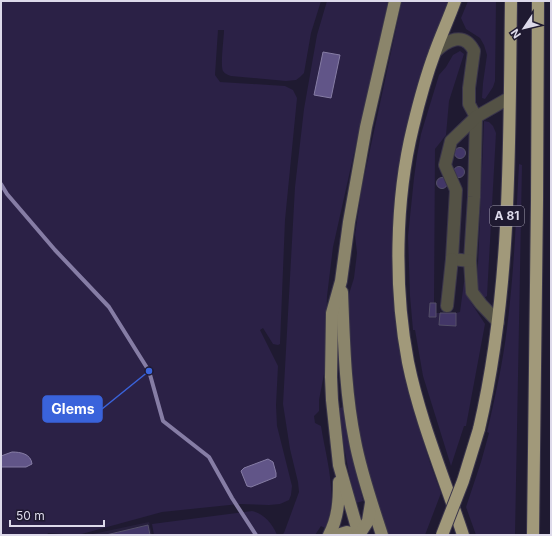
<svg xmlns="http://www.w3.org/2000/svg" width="552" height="536" font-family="Inter,sans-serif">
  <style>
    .built { fill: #27203d }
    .green { fill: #2b2146 }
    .water { fill: #615588; stroke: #867da5 }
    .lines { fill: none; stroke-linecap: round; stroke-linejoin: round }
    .stream { stroke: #867da5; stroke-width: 4 }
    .building { fill: #423667; stroke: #544f69 }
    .minor-casing { stroke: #3a354b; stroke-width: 14 }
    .major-casing { stroke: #3a354b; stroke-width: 14 }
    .highway-casing { stroke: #3a354b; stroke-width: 14 }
    .minor { stroke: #545245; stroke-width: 12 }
    .major { stroke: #8b856b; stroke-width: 12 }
    .highway { stroke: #a1997a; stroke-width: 12 }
    .highway-bridge-casing { stroke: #3a354b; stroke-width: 14; stroke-linecap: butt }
    .highway-bridge { stroke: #a1997a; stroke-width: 12 }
    .labels { text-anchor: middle; stroke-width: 3; stroke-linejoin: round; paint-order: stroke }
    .shield { fill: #1f1a31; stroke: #a4a0b2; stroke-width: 1 }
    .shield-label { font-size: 12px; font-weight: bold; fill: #dddaea }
    .leader { fill: none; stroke: #3a63db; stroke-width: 1.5 }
    .callout-dot { fill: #3a63db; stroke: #1f1a31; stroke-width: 1.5 }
    .callout { fill: #3a63db; stroke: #3a63db; stroke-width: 1.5 }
    .callout-label { font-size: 14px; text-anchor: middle; font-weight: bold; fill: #fff }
  </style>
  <rect width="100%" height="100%" fill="#1f1a31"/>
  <polygon class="built" points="149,522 152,535 88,535"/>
  <g class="green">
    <path d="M 1,1 L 321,1 L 311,33 L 304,73 L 300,77 L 296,80 L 286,81 L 231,76 C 228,75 225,74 223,71 C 220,65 224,38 224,30 L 218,30 L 215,75 L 220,82 L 285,86 L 293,90 L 297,98 L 285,220 L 280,344 L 278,345 L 273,344 L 263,328 L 260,330 L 278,366 L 276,405 L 277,426 L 292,486 L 291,495 L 289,500 L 280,504 L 269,505 L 239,504 L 162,512 L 78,535 L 48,533 L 47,535 L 1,535 Z"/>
    <path d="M 327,1 L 388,1 L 333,247 L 327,296 L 325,369 L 319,400 L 319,411 L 314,416 L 315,423 L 321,426 C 326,458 339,498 325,528 L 321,526 L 315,535 L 282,535 L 284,533 L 299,492 L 298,482 L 290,449 L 283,404 L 295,187 L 304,109 L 317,35 Z"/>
    <polygon points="402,1 449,1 398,179 412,403 430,463 441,493 425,535 386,535 359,442 353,404 347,318 349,294 354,278 357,253 355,235 362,187"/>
    <polygon points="468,1 496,1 495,81 493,87 485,99 482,98 483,83 487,55 484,45 480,38 466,29 461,18"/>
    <polygon points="460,51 464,54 449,101 446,135 435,149 434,303 430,303 429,317 436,317 436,313 440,313 439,325 456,325 456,313 460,312 464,282 465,282 468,298 485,324 466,426 464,426 451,466 423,376 415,330 413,330 410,296 408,236 414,178 417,156 421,134 439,75 446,67 453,55"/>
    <polygon points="484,121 489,122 493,126 496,133 487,296 484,298 481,296 477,288"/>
    <path d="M 519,164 L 522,165 L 515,535 L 476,535 L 466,507 L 481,462 L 489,433 L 487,432 C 495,398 503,362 507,328 C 514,273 516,219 519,164 Z"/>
    <path d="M 344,407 L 354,464 L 363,501 L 356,503 C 348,471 342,440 339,408 Z"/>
    <path d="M 252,511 C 264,514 272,523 277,535 L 154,535 L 152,524 Z"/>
  </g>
  <g class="water">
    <polygon points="323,52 340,55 331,98 314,95"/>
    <path d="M 12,452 C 21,452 31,454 32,464 L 26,467 L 1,467 L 1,456 Z"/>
    <polygon points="268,459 273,462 276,473 276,477 251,487 247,486 241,471 244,468"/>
  </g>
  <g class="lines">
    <polyline class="stream" points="1,184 7,194 55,250 109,307 149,371 163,421 209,457 232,498 256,535"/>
  </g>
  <g class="building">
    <circle cx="460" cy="153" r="5.5"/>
    <circle cx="459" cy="172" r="5.5"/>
    <circle cx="442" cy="183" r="5.5"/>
    <polygon points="430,303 436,303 436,317 429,317"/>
    <polygon points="440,313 456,313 456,326 439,325"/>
    <polygon points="148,525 150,535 106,535"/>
  </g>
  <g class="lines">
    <defs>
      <g id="minor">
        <path d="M 435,52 C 447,40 464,31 474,51 L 469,88 L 469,104 L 476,117 L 474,197 L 470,261 L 472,292 L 481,304 L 498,322"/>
        <polyline points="470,261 452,259 456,190 445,165 451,141 476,117 509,98"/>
        <polyline points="447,306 452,259"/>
      </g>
      <g id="major">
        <path d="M 342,292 C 344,342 345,392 355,441 C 361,473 372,504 382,535"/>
        <path d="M 329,535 C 338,518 339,501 339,482"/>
        <polyline points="337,535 347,532 359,535"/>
        <polyline points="359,535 339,465 336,437 332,400 331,377 332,313 341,281 349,222 366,127 395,1"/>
        <polyline points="359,535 368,521 371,503"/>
      </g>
      <g id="highway">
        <path d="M 455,1 C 449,18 441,35 435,52 C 426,76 419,102 413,127 C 395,200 394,289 408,362 C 420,421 444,477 463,535"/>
        <path d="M 479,429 C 512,288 509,144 511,1"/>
        <polyline points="533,535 537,201 538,1"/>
      </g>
    </defs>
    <use href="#minor" class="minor-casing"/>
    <use href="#major" class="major-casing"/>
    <use href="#highway" class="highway-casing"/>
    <use href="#minor" class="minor"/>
    <use href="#major" class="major"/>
    <use href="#highway" class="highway"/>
    <defs>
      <polyline id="highway-bridge" points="442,535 463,481 479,429"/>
    </defs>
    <use href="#highway-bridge" class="highway-bridge-casing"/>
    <use href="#highway-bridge" class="highway-bridge"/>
  </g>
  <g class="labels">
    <rect class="shield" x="490" y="206" width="34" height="20" rx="3"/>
    <g class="shield-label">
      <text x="507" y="220">A 81</text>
    </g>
  </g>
  <path class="leader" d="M149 371L102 409"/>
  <circle class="callout-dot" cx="149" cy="371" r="4"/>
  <rect class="callout" x="43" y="396" width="59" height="26" rx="4"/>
  <g class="callout-label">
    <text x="73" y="414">Glems</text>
  </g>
  <rect width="552" height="536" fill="none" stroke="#dddaea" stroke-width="4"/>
  <g transform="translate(524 28) rotate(235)" stroke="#1f1a31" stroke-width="3" paint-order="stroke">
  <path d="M0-3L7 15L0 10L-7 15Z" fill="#dddaea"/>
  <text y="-6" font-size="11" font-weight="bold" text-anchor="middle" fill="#dddaea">N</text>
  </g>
  <path d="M10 520v6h94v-6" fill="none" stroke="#dddaea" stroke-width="2"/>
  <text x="16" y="520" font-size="12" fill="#dddaea" stroke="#1f1a31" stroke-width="3" paint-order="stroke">50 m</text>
</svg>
